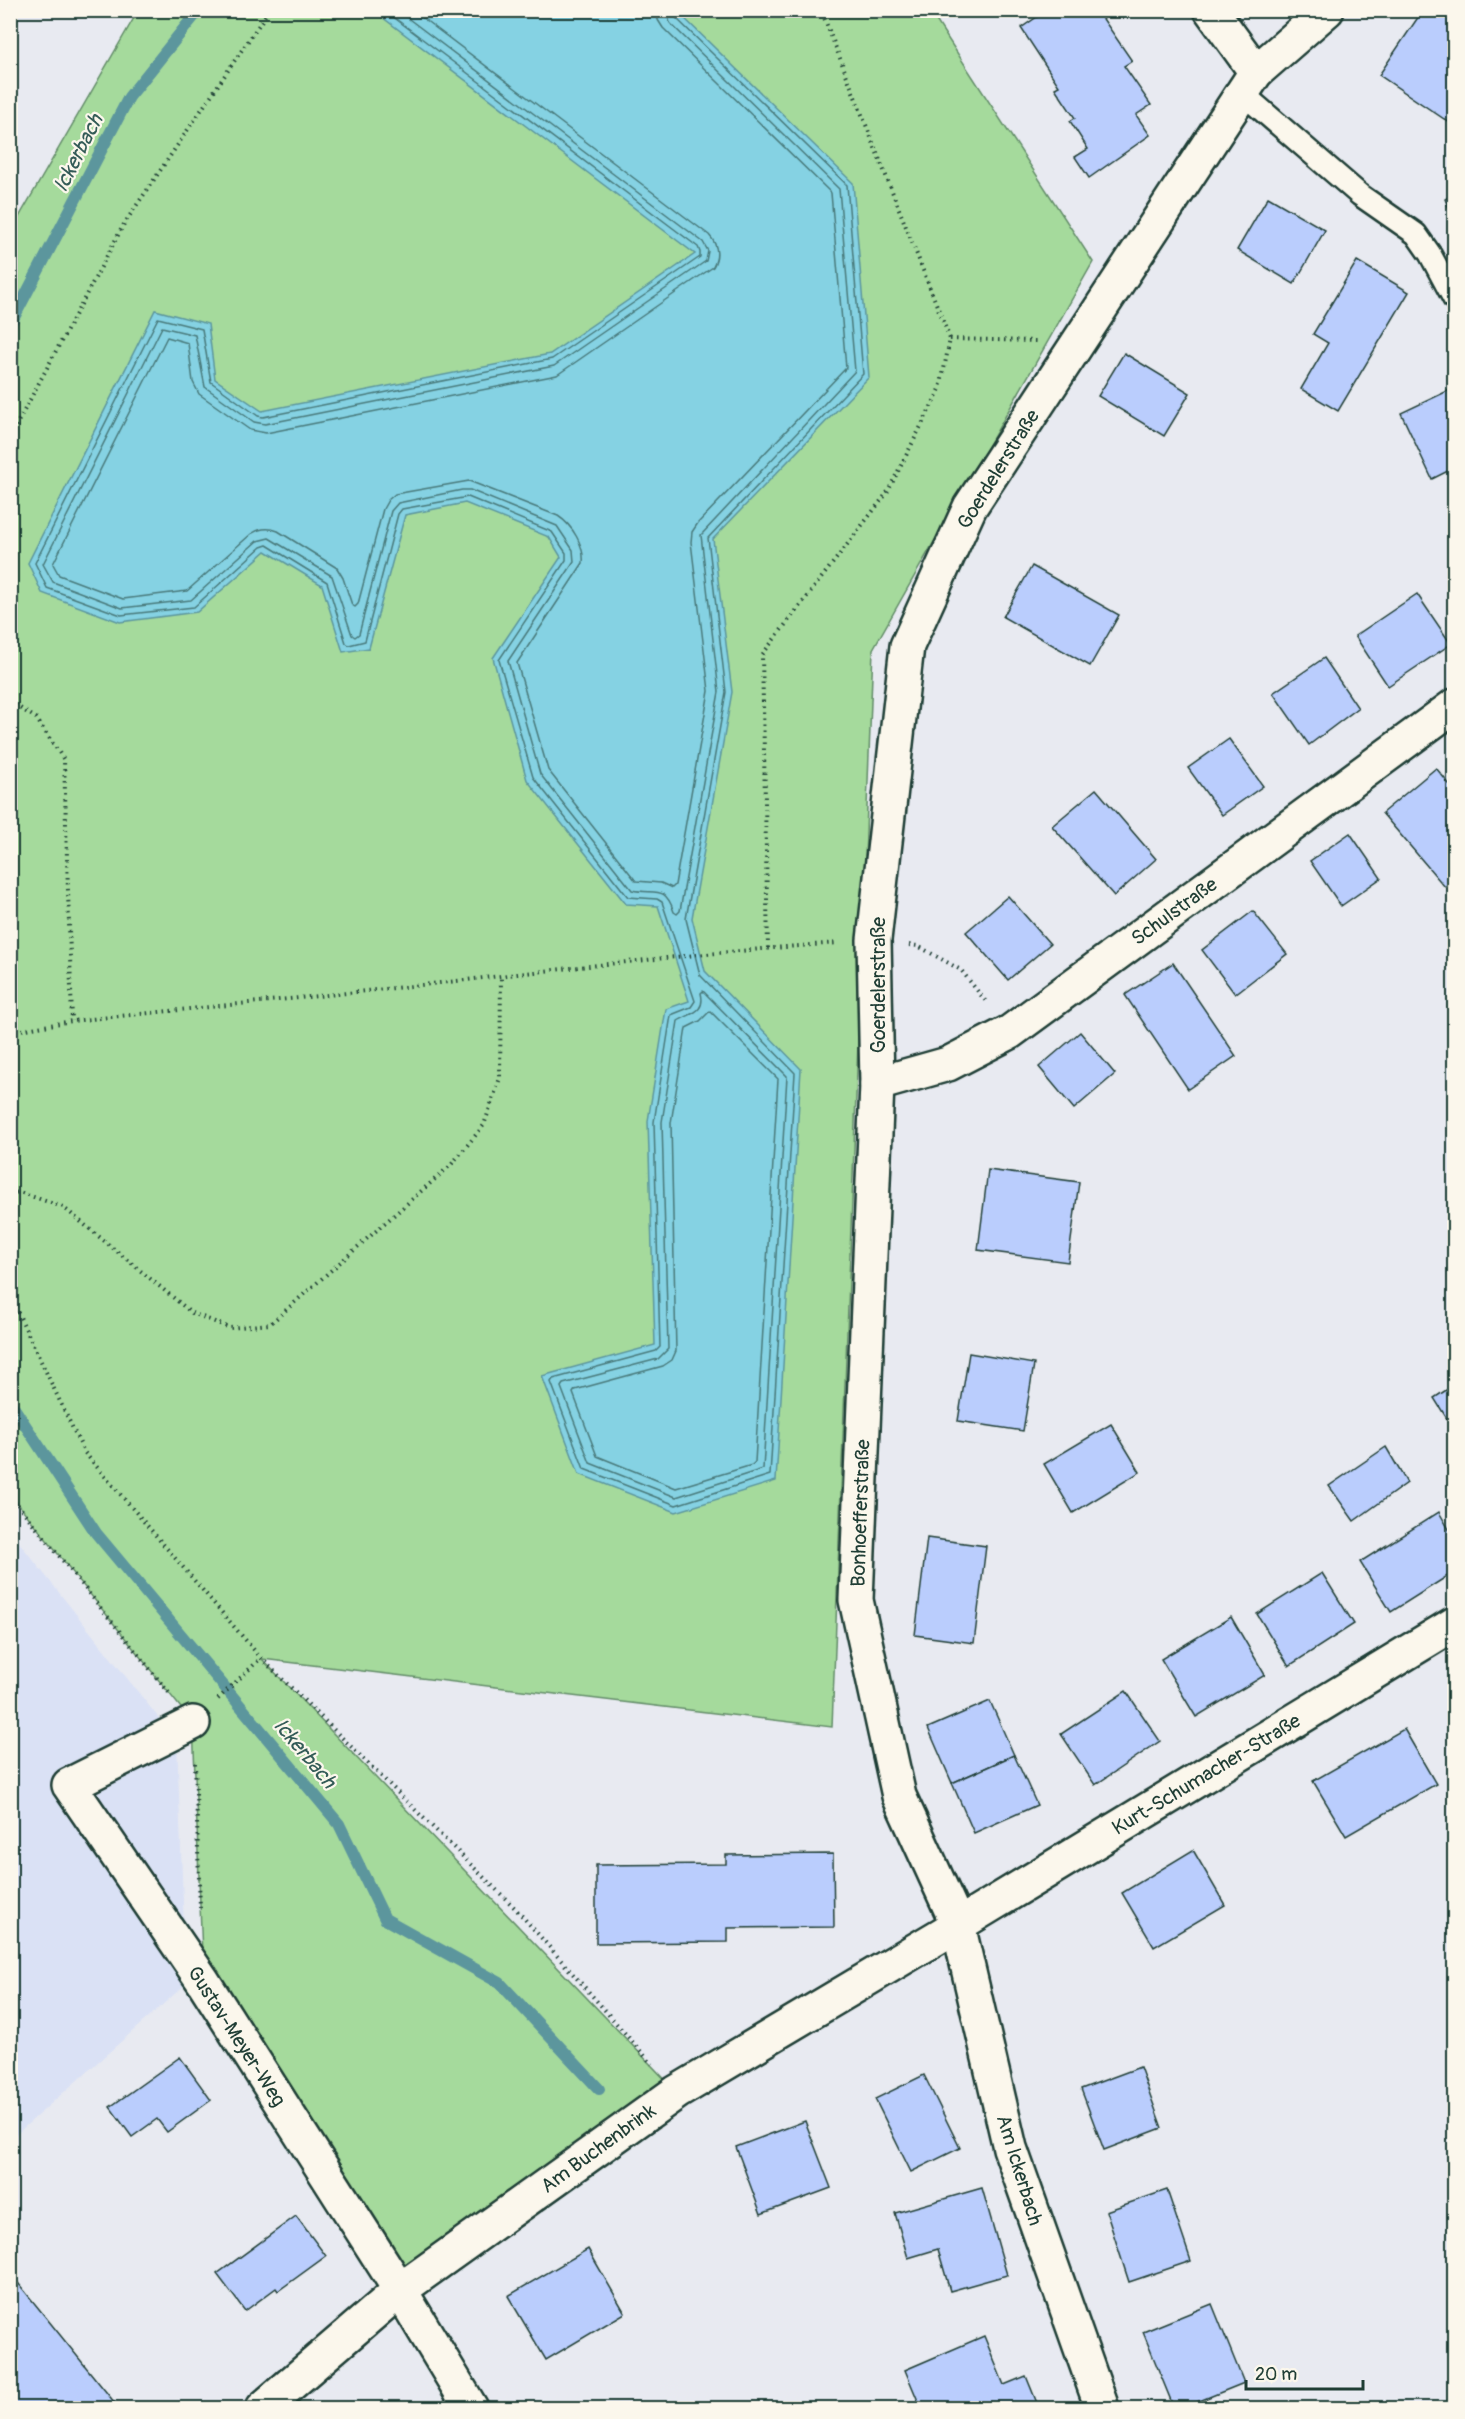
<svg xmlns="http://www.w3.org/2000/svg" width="1465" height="2419" font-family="Pangolin,sans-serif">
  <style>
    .built { fill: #dae1f5 }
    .green { fill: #a5da9c; stroke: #628c68; stroke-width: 1.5 }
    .water { fill: #85d2e3; stroke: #5c969d; stroke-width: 1.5 }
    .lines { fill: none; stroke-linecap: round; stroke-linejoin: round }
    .shore { stroke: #48797a; stroke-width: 1.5 }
    .stream { stroke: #5c969d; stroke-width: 12 }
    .building { fill: #bacdfd; stroke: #1f3d34; stroke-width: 1.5 }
    .service-casing { stroke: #1f3d34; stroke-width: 26 }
    .minor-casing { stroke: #1f3d34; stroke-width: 38 }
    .path { stroke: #1f3d34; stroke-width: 4; stroke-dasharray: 1.5 4.5; stroke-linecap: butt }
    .service { stroke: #fbf7ec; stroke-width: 21 }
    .minor { stroke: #fbf7ec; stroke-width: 33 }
    .labels { text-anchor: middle; stroke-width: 4.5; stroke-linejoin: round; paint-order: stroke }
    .street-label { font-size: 20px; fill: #1f3d34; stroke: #fbf7ec }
    .water-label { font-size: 21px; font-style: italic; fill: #335b57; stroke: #fbf7ec }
  </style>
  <rect width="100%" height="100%" fill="#e8eaf1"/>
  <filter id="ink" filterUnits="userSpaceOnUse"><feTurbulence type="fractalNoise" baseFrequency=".0167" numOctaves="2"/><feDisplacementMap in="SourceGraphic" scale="12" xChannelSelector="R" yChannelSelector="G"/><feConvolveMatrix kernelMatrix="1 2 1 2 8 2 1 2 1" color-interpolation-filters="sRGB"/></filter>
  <g filter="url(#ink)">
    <polygon class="built" points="10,1531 177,1741 186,1984 11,2139"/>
    <polygon class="green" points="138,11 930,11 1093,262 873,649 832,1727 262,1659 677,2092 400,2290 203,1981 193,1723 11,1495 11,231"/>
    <polygon class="water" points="374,11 677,11 853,183 869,377 713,539 732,692 692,918 705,971 801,1069 776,1481 676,1512 579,1474 542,1376 655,1345 648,1121 666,1009 689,1001 658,906 626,904 527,780 493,658 561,557 549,537 465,503 405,515 369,648 343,652 322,585 266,551 197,612 120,622 42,593 28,563 155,310 208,324 215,379 262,411 550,354 695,254"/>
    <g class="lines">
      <g class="shore">
        <polyline points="384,10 698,247 700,252 700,257 552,359 263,417 258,416 211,382 202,329 158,318 35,563 47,588 121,615 194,607 261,547 267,545 327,582 346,643 349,645 365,641 398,514 402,509 468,497 552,532 566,553 566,560 499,660 533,777 628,897 657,899 662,902 695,1001 691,1007 671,1015 654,1122 660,1347 656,1351 553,1379 551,1382 584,1469 676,1505 770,1475 795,1073 700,975 686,919 726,692 708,538 863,374 847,185 675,17 673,10"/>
        <path d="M 397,10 L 703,242 L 708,251 L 706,261 L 554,366 L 265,424 L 254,422 L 205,387 L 195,335 L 162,327 L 43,564 L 53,582 L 122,608 L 191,600 L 257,541 L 269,538 L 332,576 L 352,635 L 355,637 L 359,634 L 391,511 L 398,503 L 462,490 L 470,490 L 557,526 L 573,550 L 574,562 L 508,661 L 540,774 L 632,890 C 655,895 665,884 674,912 L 677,914 L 680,911 L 719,692 L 701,535 L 855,371 L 839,189 L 670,23 L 666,10"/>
        <path d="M 412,10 L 709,235 C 718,245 719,256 713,267 L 557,375 L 266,433 L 250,430 L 199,394 L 193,382 L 188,343 L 167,337 L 53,564 L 59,575 L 123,599 L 187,591 L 251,534 C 260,528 268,527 278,531 L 337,568 L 343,578 L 352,605 L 355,607 L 358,604 L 383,509 L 388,500 L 395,494 L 469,481 L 558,516 C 572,525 585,546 583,563 L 517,663 L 548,770 L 636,881 L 661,883 L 672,888 L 675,885 L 709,691 L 691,542 L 692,532 L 698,523 L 846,368 L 831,193 L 663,28 L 658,20 L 657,10"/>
        <path d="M 703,991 L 787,1076 L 763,1469 L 676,1497 L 590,1463 L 561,1387 L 563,1384 L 658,1359 L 668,1349 L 662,1122 L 678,1021 C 690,1013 706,1013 701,993 Z"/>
        <polygon points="710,1011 778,1079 755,1462 752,1465 676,1488 597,1456 573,1393 575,1390 663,1366 672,1360 676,1351 671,1123 686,1028 700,1021"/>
      </g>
      <g class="stream">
        <polyline points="10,325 129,97 199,10"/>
        <polyline points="10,1402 96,1533 339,1824 385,1919 500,1983 599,2089"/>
      </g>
    </g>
    <g class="building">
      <polygon points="1047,10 1097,10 1132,61 1124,66 1151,105 1136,115 1150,135 1089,178 1075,157 1088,149 1070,121 1075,118 1055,88 1059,86 1021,28"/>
      <polygon points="1423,10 1454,10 1454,117 1450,123 1379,75"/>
      <polygon points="1454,194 1454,220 1445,199"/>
      <polygon points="1268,197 1325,230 1294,284 1237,250"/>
      <polygon points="1357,261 1409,292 1338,411 1301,389 1328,343 1313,334"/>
      <polygon points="1124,353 1190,393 1164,436 1098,396"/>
      <polygon points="1454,388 1454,468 1432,479 1401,413"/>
      <polygon points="1032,566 1119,615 1090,666 1003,617"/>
      <polygon points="1417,594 1451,644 1388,686 1355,636"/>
      <polygon points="1324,658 1358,708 1309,745 1273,693"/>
      <polygon points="1229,739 1263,786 1222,815 1188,768"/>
      <polygon points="1436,768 1454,790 1454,879 1445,887 1382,813"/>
      <polygon points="1096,789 1156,859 1114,896 1052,826"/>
      <polygon points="1350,833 1381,878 1341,906 1310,861"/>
      <polygon points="1008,896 1050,944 1008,980 966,932"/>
      <polygon points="1253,911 1287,954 1235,994 1202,950"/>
      <polygon points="1173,963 1236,1056 1188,1089 1125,995"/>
      <polygon points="1080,1032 1115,1074 1074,1109 1039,1067"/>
      <polygon points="988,1170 1079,1182 1068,1262 978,1250"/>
      <polygon points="969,1353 1034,1364 1023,1431 958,1421"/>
      <polygon points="1454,1385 1454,1430 1434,1398"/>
      <polygon points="1111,1424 1140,1472 1073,1513 1044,1464"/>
      <polygon points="1386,1447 1407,1483 1354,1521 1329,1486"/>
      <polygon points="1439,1512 1454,1538 1454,1572 1391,1612 1360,1562"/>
      <polygon points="927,1538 986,1546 974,1643 915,1635"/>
      <polygon points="1322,1573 1354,1624 1289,1666 1257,1614"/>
      <polygon points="1231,1617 1265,1675 1196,1717 1161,1659"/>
      <polygon points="1126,1691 1160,1741 1095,1785 1061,1734"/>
      <polygon points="990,1701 1014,1755 952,1783 928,1728"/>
      <polygon points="1404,1729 1436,1784 1346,1836 1313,1781"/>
      <polygon points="1014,1755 1037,1805 974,1833 952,1783"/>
      <polygon points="1193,1850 1225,1905 1154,1947 1122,1893"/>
      <polygon points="833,1854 834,1927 728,1928 728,1942 596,1943 596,1865 726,1864 726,1855"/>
      <polygon points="180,2057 211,2100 167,2132 157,2119 132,2137 110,2107"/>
      <polygon points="1140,2067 1162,2128 1104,2150 1081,2089"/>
      <polygon points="924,2075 960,2148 911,2172 875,2099"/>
      <polygon points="805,2121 831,2188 761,2214 736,2147"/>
      <polygon points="982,2188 1007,2275 950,2291 938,2249 908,2258 895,2213"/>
      <polygon points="1167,2190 1191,2261 1129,2282 1106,2211"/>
      <polygon points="296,2216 326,2256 278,2291 276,2288 245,2311 217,2274"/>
      <polygon points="588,2249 625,2313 546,2360 508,2296"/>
      <polygon points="10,2273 119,2408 10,2408"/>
      <polygon points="1212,2304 1244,2383 1182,2408 1174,2408 1143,2332"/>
      <polygon points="984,2336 1004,2385 1026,2376 1039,2408 921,2408 905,2370"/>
    </g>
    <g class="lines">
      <defs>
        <polyline id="service" points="1242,93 1360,195 1416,234 1430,254 1454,299"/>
        <g id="minor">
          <polyline points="1211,10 1256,72"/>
          <polyline points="877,1084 948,1064 1010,1032 1454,706"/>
          <polyline points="193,1723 69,1785 203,1981 400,2290 471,2408"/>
          <polyline points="263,2408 400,2290 677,2092 958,1925 1454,1624"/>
          <polyline points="1102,2408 1010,2148 958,1925 899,1796 856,1600 877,1084 874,940 907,646 970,507 1256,72 1327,10"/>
        </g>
      </defs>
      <use href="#service" class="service-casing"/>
      <use href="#minor" class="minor-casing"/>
      <g class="path">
        <polyline points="950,339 1036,341"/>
        <polyline points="10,437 124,224 269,10"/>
        <polyline points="10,702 36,718 64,760 72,1021"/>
        <polyline points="909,945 918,946 961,970 987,1003"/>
        <polyline points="768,948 762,655 887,493 940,389 950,339 821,10"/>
        <path d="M 10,1032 L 72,1021 C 215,1006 358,993 500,976 C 613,963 726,951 839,943"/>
        <polyline points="10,1194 19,1192 63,1207 192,1313 230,1328 270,1324 451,1165 484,1125 500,1078 501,976"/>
        <polyline points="10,1296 84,1452 261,1658 516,1909 652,2064"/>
        <polyline points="10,1495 170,1694"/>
        <polyline points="218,1699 261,1658"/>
        <polyline points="195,1763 200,1908"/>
      </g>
      <use href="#service" class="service"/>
      <use href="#minor" class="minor"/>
    </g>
  </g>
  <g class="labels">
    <g class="street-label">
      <text transform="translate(998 469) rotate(-58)" y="7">Goerdelerstraße</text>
      <text transform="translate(1174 911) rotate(-36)" y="7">Schulstraße</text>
      <text transform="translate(878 985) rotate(-90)" y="7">Goerdelerstraße</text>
      <text transform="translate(860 1513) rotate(-88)" y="7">Bonhoefferstraße</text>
      <text transform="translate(1206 1774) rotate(-31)" y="7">Kurt-Schumacher-Straße</text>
      <text transform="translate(237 2036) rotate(57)" y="7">Gustav-Meyer-Weg</text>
      <text transform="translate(598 2148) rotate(-36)" y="7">Am Buchenbrink</text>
      <text transform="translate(1020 2170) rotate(73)" y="7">Am Ickerbach</text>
    </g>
    <g class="water-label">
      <text transform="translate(78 153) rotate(-63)" y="7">Ickerbach</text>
      <text transform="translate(305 1753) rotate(50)" y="7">Ickerbach</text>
    </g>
  </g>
  <rect width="1465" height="2419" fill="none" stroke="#fbf7ec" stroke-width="36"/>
  <rect x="18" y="18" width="1429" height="2383" fill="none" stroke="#1f3d34" stroke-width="2" filter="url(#ink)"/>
  <path d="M1246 2380v9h117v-9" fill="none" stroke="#1f3d34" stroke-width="3"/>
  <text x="1255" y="2380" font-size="18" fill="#1f3d34" stroke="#fbf7ec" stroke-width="4.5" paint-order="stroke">20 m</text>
</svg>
